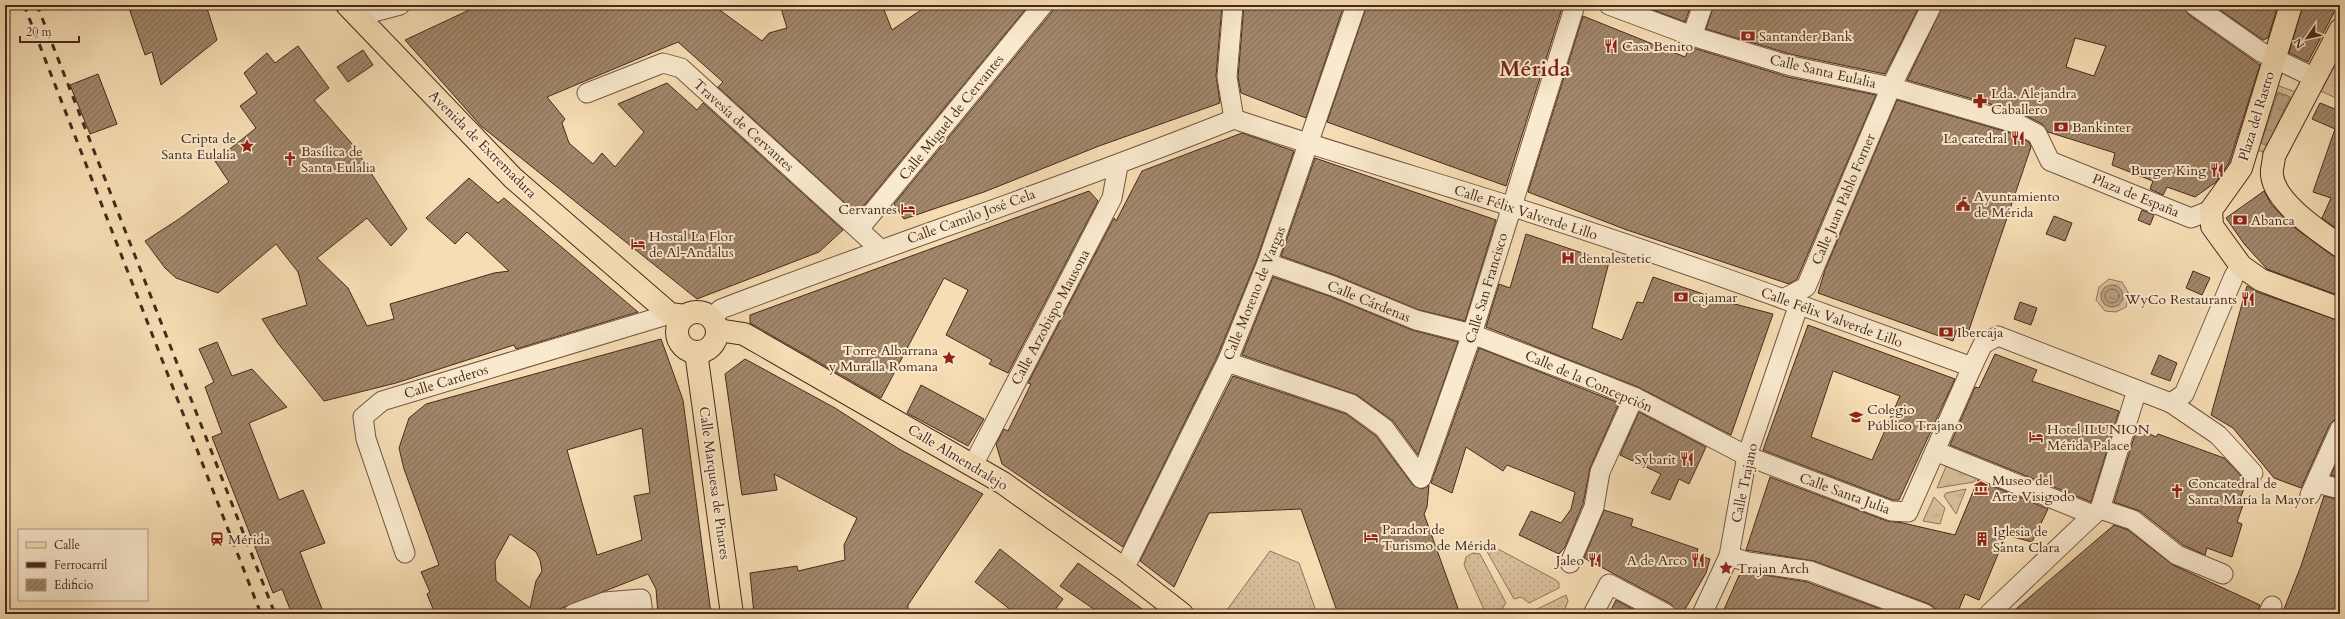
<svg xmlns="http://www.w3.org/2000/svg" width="2345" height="619" font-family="Cardo,serif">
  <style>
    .grass { fill: url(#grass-tufts); stroke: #90745a; fill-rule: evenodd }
    .forest { fill: url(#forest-crowns); stroke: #90745a }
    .garden { fill: url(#garden-dots); stroke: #90745a; fill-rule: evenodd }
    .water { fill: url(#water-ripples); stroke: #8d7058 }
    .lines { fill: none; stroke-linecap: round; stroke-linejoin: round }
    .shore { stroke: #82644e; stroke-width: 1 }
    .building { fill: url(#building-hatch); stroke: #48291b; fill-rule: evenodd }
    .minor-casing { stroke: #745641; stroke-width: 21 }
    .major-casing { stroke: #48291b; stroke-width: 24 }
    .minor { stroke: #f9e9ce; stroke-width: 19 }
    .major { stroke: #f6ddb4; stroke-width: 22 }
    .rail { stroke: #48291b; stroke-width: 3; stroke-dasharray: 7 7; stroke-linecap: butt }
    .labels { text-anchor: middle; stroke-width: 4; stroke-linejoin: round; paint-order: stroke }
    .poi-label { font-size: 14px; fill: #48291b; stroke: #f9e9ce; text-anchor: start }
    .street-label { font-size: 14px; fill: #48291b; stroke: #f9e9ce }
    .town-label { font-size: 22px; font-weight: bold; fill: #7a1f14; stroke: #f9e9ce }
  </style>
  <defs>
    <pattern id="grass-tufts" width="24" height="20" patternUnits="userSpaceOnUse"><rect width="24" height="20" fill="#d8be9a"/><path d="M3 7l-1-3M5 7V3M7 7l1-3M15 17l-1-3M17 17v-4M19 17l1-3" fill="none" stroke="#bba384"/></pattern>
    <pattern id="forest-crowns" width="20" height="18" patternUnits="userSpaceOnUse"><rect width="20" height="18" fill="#d8be9a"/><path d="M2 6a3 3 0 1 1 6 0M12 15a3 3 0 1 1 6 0" fill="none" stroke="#bba384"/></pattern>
    <pattern id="garden-dots" width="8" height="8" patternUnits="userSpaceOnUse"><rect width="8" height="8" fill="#d8be9a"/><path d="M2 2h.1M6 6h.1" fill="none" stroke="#bba384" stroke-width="1.8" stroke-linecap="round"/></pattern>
    <pattern id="water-ripples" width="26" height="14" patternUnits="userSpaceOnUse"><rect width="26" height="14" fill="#bba080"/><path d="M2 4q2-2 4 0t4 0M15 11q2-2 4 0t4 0" fill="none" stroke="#9a8268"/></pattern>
    <pattern id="building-hatch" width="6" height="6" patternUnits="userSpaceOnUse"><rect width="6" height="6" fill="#a2876b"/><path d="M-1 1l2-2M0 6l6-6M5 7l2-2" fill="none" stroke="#866e57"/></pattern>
  </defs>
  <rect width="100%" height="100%" fill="#f6ddb4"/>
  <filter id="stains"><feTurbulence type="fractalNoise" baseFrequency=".005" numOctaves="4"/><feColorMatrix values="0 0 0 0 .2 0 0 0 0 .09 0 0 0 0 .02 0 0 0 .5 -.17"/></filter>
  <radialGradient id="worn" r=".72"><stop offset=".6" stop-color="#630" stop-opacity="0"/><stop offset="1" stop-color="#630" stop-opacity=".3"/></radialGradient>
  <g class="grass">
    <path d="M 2109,279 L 2122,282 L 2129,294 L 2126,307 L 2116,312 L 2105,311 L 2096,300 L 2099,287 ZM 2115,285 L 2121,290 L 2123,300 L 2111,307 L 2104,304 L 2101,294 L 2105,287 Z"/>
    <polygon points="1947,464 1977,478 1974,482 1937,488"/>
    <polygon points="1966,489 1956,514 1944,496 1946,493"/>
    <polygon points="1934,497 1945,508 1940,524 1923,521"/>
  </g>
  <polygon class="forest" points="2340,56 2340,100 2321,91"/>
  <g class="garden">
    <path d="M 2276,85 L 2296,92 L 2266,153 L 2257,150 ZM 2278,93 L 2289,97 L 2267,146 Z"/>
    <polygon points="1487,543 1556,580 1559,583 1559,588 1529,603 1521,597 1514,599 1485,548"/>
    <polygon points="1270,551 1299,563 1317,614 1224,614"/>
    <polygon points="1473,553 1480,554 1506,603 1502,609 1502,614 1486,614 1464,565 1466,557"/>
    <polygon points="1566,595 1568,601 1563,614 1534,614 1533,611"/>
  </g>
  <g class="water">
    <polygon points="2278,92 2290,97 2267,146 2261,143"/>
    <circle cx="2112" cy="296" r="11"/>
  </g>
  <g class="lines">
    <circle class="shore" cx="2112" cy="296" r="7"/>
  </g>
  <g class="building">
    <polygon points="128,5 206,5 217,40 161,85 152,52 145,55"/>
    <polygon points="480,5 713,5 762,41 769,33 787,28 780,5 882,5 892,30 928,5 1029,5 857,214 718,87 723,82 678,42 547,97 565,119 562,123 569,143 593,164 602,153 615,167 644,132 618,104 667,83 697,110 703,103 843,230 819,252 697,299 481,126 405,40"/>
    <polygon points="1054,5 1222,5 1216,76 1220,103 1099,146 984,192 904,219 894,204 1052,12"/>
    <polygon points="1244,5 1344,5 1306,118 1241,93 1238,77"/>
    <polygon points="1367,5 1563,5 1506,186 1327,122"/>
    <polygon points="1640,5 1691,5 1685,22"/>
    <polygon points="1714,5 1920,5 1885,74 1794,55 1706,29"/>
    <path d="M 1943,5 L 2183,5 L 2188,14 L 2260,65 L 2229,163 L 2216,182 L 2195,197 L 2167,187 L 2163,195 L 2150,189 L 2153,181 L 2112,165 L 2115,153 L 2048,132 L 2042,124 L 2021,113 L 1907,80 ZM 2075,38 L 2106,46 L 2094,76 L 2066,67 Z"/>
    <polygon points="2213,5 2278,5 2268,38 2263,40"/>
    <polygon points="2303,5 2338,5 2308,62 2289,53"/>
    <polygon points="1583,16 1685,57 1690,47 1788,77 1876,95 1797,279 1789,284 1627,230 1528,192"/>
    <polygon points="298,46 329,88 314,100 353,145 407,229 391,246 367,218 317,258 348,288 367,326 394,319 390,304 494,273 509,271 467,232 455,244 426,218 469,178 498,203 504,198 638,312 516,349 514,345 396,383 324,401 277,342 262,319 307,305 298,272 276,244 218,293 176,278 165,268 145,241 179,219 229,182 215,161 256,128 240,106 257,93 244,73 267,53 275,63"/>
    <polygon points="363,50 373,65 348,82 337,67"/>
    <polygon points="98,74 117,124 90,134 70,85"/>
    <polygon points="1897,100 2014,134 2029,142 2031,147 1969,330 1958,326 1953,341 1818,293 1825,270"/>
    <polygon points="2320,103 2340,111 2340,231 2322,218 2331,198 2313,192 2335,129 2312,119"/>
    <polygon points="1242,133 1294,151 1257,259 1217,357 1123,547 1002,464 996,444 1004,429 1008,431 1031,384 1028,383 1114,218 1116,221 1142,171"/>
    <polygon points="1315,158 1496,220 1465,321 1419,310 1337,276 1281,256"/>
    <polygon points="1089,191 1098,201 1008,373 989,364 992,360 946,335 968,290 944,278 881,398 750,323 750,315"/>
    <polygon points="2264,191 2271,204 2291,225 2333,256 2340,258 2340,296 2267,269 2245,245 2226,218"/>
    <polygon points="2142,210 2154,215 2150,225 2138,220"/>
    <polygon points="2054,216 2072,223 2065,241 2046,234"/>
    <polygon points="1526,234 1609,262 1592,328 1622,340 1637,302 1643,303 1653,277 1727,302 1773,314 1731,435 1638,387 1486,327 1499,284 1510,288"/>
    <polygon points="2193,271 2210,278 2202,295 2186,288"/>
    <polygon points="1273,277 1329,296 1412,330 1458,342 1418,455 1393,421 1357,395 1242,355"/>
    <polygon points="2247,286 2257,292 2340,321 2340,418 2334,420 2330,424 2301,488 2274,478 2233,428 2211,415"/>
    <polygon points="2020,302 2037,308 2031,325 2014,319"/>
    <path d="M 1808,325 L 1955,379 L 1899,500 L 1893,500 L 1763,450 ZM 1833,371 L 1900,396 L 1872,460 L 1811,437 Z"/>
    <path d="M 661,339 L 683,400 L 711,614 L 658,614 L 656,589 L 648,574 L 547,614 L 435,614 L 427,594 L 430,592 L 421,572 L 439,565 L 404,469 L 399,448 L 409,418 L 426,404 ZM 642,428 L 650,493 L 634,496 L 642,540 L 597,555 L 567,450 ZM 510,534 L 536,552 L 540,560 L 542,571 L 536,581 L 530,608 L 496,581 L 495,561 Z"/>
    <polygon points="217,342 232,376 252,369 287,407 249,423 279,500 303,490 325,543 300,552 324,614 292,614 282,589 273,593 212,437 222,433 205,387 214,382 199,349"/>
    <polygon points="1479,348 1619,403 1590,468 1583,504 1565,547 1559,554 1519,535 1531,511 1561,523 1571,509 1575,492 1507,465 1503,471 1466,447 1452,493 1431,483"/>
    <polygon points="1995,354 2037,370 2032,381 2119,411 2091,502 1950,445 1975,387 1979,388"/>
    <polygon points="2159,355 2177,363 2170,381 2151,374"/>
    <polygon points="745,359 835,408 899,449 983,494 908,605 908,614 754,614 750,573 797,566 798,571 845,560 844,545 857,518 774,474 777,490 742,495 725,374"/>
    <polygon points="1233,376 1346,414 1376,436 1413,485 1422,489 1429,485 1427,507 1424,514 1460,614 1338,614 1301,509 1209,513 1174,587 1140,561"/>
    <polygon points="921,385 984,419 968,446 907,413"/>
    <polygon points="1639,412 1706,447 1689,484 1679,479 1670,500 1651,493 1661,474 1620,455"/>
    <polygon points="2137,428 2156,437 2158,434 2224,458 2247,482 2238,503 2243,505 2237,522 2242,524 2232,557 2207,548 2205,555 2183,545 2140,511 2114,502"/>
    <polygon points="2340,456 2340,478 2331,475"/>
    <polygon points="1770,477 1887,521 1903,523 1955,535 1978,480 2048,509 2032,542 2006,535 1979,600 1965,594 1957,614 1936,614 1934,607 1929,604 1814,561 1746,550"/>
    <polygon points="2324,496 2340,500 2340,614 2282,614 2301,566"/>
    <polygon points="1604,510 1633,519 1631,526 1698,549 1696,555 1710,559 1706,573 1684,611 1677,613 1671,604 1584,558"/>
    <polygon points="2114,525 2128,530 2173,565 2260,605 2257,614 2010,614"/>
    <polygon points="1000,549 1063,599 1052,614 1016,614 975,582"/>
    <polygon points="1078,563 1149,614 1101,614 1060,586"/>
    <polygon points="1741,571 1807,582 1894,614 1795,614 1782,610 1780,614 1722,614"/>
    <polygon points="1616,600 1642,614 1609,614"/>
  </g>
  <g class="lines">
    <defs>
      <g id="minor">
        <polyline points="1233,5 1227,77 1234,119"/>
        <polyline points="1609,5 1692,36 1791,66 1891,87 2018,124 2037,134 2050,161 2191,218 2211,210"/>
        <polyline points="2194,5 2261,52 2315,78"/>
        <polyline points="358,16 400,5"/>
        <polyline points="1692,36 1703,5"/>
        <polyline points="587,93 663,63 681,68 880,249"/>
        <path d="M 1234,119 C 1326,150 1418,177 1510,206 C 1666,255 1819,312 1972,367 L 1983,344 L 1998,336 L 2171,403 L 2184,394 L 2234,276 L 2241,266"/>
        <polyline points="859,229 1043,5"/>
        <polyline points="1267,263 1333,286 1416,320 1472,334 1597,382 1634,397 1747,456 1891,511 1908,512 1972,367"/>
        <polyline points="1783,299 1806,287 1891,87 1932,5"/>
        <path d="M 712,318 L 721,309 C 891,244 1065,187 1234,119"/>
        <polyline points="1227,362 1351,404 1384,428 1421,478"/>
        <polyline points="2171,403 2218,435 2253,473"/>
        <polyline points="1935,451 2093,515 2100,509"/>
        <polyline points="973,465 1112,198 1118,166"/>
        <polyline points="1421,478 1472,334 1575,5"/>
        <polyline points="2317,483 2340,489"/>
        <polyline points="2310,495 2340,429"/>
        <polyline points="2100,509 2133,520 2177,555 2223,574"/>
        <polyline points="2100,509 2137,390"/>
        <polyline points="405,553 366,439 363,417 382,401 670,314"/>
        <polyline points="1729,556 1748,562 1810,571 1925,614"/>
        <polyline points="1570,563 1594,507 1600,472 1634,397"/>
        <polyline points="1124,569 1227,362 1267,263 1356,5"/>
        <polyline points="573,614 605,602 641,599 643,614"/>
        <polyline points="1593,614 1609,584 1666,614"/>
        <polyline points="1702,614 1729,556 1747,456 1799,304"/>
        <polyline points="1989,614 2093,515"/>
        <polyline points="2268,614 2272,606"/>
      </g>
      <g id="major">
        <polyline points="347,5 513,178 670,314 685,316"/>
        <polyline points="2291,5 2241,168 2211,210 2212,226 2241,266 2261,280 2340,309"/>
        <path d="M 2340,30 L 2274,156 C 2274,162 2271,169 2272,175 C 2275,203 2319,231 2340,246"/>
        <circle cx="697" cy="332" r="20"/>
        <polyline points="718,330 744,334 1003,483 1124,569 1182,614"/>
        <polyline points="696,352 732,614"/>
      </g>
    </defs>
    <use href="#minor" class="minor-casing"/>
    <use href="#major" class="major-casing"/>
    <use href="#minor" class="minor"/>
    <use href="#major" class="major"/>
    <g class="rail">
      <polyline points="24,5 261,614"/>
      <polyline points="37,5 275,614"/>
    </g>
  </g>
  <defs>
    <symbol id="bank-bare" viewBox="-9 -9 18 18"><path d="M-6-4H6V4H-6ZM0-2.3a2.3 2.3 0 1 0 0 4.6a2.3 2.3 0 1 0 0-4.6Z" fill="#8f2418" stroke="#f9e9ce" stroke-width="2.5" paint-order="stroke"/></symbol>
    <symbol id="restaurant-bare" viewBox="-9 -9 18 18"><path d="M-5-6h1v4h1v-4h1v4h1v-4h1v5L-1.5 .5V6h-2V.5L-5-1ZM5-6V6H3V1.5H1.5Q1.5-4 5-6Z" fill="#8f2418" stroke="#f9e9ce" stroke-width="2.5" paint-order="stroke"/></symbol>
    <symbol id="pharmacy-bare" viewBox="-9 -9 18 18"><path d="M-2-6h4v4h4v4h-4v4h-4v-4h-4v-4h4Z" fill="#8f2418" stroke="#f9e9ce" stroke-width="2.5" paint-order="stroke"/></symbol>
    <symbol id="sight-bare" viewBox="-9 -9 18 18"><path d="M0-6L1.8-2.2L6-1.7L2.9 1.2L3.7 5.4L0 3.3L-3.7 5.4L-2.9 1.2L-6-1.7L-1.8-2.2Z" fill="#8f2418" stroke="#f9e9ce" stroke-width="2.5" paint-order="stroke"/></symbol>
    <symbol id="church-bare" viewBox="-9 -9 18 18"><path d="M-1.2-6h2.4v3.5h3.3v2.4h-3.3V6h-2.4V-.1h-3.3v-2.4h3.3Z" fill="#8f2418" stroke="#f9e9ce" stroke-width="2.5" paint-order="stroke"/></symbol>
    <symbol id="civic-bare" viewBox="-9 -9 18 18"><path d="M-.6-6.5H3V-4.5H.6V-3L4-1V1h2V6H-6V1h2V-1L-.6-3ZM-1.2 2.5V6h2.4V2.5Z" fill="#8f2418" stroke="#f9e9ce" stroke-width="2.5" paint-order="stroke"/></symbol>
    <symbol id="hotel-bare" viewBox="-9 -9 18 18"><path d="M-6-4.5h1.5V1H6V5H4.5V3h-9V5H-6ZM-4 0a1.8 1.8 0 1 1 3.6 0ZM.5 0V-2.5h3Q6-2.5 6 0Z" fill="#8f2418" stroke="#f9e9ce" stroke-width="2.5" paint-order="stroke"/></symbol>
    <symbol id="hospital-bare" viewBox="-9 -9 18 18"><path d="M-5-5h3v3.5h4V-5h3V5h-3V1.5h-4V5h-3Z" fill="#8f2418" stroke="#f9e9ce" stroke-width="2.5" paint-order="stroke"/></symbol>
    <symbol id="school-bare" viewBox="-9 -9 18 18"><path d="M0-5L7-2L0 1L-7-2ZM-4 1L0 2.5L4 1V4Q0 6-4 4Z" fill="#8f2418" stroke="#f9e9ce" stroke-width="2.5" paint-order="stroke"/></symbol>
    <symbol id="museum-bare" viewBox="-9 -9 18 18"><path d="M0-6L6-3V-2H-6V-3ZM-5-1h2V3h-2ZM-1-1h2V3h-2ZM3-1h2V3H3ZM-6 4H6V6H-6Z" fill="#8f2418" stroke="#f9e9ce" stroke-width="2.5" paint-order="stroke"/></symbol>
    <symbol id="station-bare" viewBox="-9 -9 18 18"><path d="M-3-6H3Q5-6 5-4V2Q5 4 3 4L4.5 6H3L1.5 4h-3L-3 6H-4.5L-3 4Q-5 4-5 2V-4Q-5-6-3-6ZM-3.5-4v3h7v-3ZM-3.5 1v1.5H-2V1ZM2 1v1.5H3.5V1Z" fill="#8f2418" stroke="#f9e9ce" stroke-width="2.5" paint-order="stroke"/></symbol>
    <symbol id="building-bare" viewBox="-9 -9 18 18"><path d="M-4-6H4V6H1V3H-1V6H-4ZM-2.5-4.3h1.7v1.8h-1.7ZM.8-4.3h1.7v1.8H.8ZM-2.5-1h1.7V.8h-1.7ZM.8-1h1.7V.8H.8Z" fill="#8f2418" stroke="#f9e9ce" stroke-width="2.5" paint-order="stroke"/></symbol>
  </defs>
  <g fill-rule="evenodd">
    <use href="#bank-bare" x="1738" y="26" width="20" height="20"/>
    <use href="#restaurant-bare" x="1601" y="36" width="20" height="20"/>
    <use href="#pharmacy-bare" x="1970" y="91" width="20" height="20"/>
    <use href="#bank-bare" x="2051" y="117" width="20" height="20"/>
    <use href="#restaurant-bare" x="2008" y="128" width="20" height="20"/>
    <use href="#sight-bare" x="237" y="136" width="20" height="20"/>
    <use href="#church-bare" x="280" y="149" width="20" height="20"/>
    <use href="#restaurant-bare" x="2207" y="160" width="20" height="20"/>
    <use href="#civic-bare" x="1953" y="194" width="20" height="20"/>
    <use href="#hotel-bare" x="898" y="199" width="20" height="20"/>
    <use href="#bank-bare" x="2230" y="210" width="20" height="20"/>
    <use href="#hotel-bare" x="628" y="234" width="20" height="20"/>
    <use href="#hospital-bare" x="1558" y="248" width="20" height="20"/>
    <use href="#bank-bare" x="1671" y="287" width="20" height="20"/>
    <use href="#restaurant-bare" x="2238" y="289" width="20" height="20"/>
    <use href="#bank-bare" x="1936" y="322" width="20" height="20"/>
    <use href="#sight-bare" x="939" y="348" width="20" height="20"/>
    <use href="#school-bare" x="1846" y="407" width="20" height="20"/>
    <use href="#hotel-bare" x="2026" y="427" width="20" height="20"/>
    <use href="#restaurant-bare" x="1677" y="449" width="20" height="20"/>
    <use href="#museum-bare" x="1971" y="478" width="20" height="20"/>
    <use href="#church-bare" x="2167" y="481" width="20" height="20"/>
    <use href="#hotel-bare" x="1361" y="527" width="20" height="20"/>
    <use href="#station-bare" x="207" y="529" width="20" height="20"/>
    <use href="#building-bare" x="1972" y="529" width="20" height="20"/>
    <use href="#restaurant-bare" x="1585" y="550" width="20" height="20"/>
    <use href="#restaurant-bare" x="1688" y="550" width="20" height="20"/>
    <use href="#sight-bare" x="1716" y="558" width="20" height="20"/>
  </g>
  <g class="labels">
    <g class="poi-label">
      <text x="1759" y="41">Santander Bank</text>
      <text x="1622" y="51">Casa Benito</text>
      <text x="1991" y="98">Lda. Alejandra<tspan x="1991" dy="16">Caballero</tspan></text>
      <text x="2072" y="132">Bankinter</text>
      <text x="236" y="143" text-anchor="end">Cripta de<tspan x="236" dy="16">Santa Eulalia</tspan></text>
      <text x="2007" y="143" text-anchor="end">La catedral</text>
      <text x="301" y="156">Basílica de<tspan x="301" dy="16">Santa Eulalia</tspan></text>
      <text x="2206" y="175" text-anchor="end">Burger King</text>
      <text x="1974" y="201">Ayuntamiento<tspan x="1974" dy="16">de Mérida</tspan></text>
      <text x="897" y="214" text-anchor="end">Cervantes</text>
      <text x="2251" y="225">Abanca</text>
      <text x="649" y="241">Hostal La Flor<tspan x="649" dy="16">de Al-Andalus</tspan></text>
      <text x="1579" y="263">dentalestetic</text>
      <text x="1692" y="302">cajamar</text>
      <text x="2237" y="304" text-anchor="end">WyCo Restaurants</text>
      <text x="1957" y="337">Ibercaja</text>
      <text x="938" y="355" text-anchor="end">Torre Albarrana<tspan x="938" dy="16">y Muralla Romana</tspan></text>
      <text x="1867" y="414">Colegio<tspan x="1867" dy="16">Público Trajano</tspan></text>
      <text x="2047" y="434">Hotel ILUNION<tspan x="2047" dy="16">Mérida Palace</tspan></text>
      <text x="1676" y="464" text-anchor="end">Sybarit</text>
      <text x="1992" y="485">Museo del<tspan x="1992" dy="16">Arte Visigodo</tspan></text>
      <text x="2188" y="488">Concatedral de<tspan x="2188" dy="16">Santa María la Mayor</tspan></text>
      <text x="1382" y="534">Parador de<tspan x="1382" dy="16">Turismo de Mérida</tspan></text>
      <text x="1993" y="536">Iglesia de<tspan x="1993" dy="16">Santa Clara</tspan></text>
      <text x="228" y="544">Mérida</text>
      <text x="1584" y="565" text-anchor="end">Jaleo</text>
      <text x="1687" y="565" text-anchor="end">A de Arco</text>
      <text x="1737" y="573">Trajan Arch</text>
    </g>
    <g class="street-label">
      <text transform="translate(1823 71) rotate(13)" y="5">Calle Santa Eulalia</text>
      <text transform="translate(2256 116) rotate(-73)" y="5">Plaza del Rastro</text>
      <text transform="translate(951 117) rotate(-51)" y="5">Calle Miguel de Cervantes</text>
      <text transform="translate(744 125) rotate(42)" y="5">Travesía de Cervantes</text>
      <text transform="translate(483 144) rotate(45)" y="5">Avenida de Extremadura</text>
      <text transform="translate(2136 195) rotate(22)" y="5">Plaza de España</text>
      <text transform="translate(1843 199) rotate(-67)" y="5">Calle Juan Pablo Forner</text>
      <text transform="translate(1526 212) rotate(18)" y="5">Calle Félix Valverde Lillo</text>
      <text transform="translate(971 216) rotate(-20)" y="5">Calle Camilo José Cela</text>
      <text transform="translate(1486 288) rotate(-73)" y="5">Calle San Francisco</text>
      <text transform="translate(1254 293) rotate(-68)" y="5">Calle Moreno de Vargas</text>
      <text transform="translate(1369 301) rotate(22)" y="5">Calle Cárdenas</text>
      <text transform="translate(1050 317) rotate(-62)" y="5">Calle Arzobispo Mausona</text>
      <text transform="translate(1832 317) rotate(20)" y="5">Calle Félix Valverde Lillo</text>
      <text transform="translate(446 381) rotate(-17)" y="5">Calle Carderos</text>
      <text transform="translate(1589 381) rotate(23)" y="5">Calle de la Concepción</text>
      <text transform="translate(958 457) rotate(31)" y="5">Calle Almendralejo</text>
      <text transform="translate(715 483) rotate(82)" y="5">Calle Marquesa de Pinares</text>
      <text transform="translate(1744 483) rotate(-78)" y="5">Calle Trajano</text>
      <text transform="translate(1845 493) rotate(20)" y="5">Calle Santa Julia</text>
    </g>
    <g class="town-label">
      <text x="1535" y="76">Mérida</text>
    </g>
  </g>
  <rect width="2345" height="619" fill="none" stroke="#f6ddb4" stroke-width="20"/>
  <rect x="6" y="6" width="2333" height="607" fill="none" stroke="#48291b" stroke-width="2"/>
  <rect x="10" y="10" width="2325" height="599" fill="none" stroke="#48291b"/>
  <rect x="18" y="529" width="130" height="72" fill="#f9e9ce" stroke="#b29c86"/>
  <rect x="26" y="542" width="20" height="6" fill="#f6ddb4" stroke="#b29c86"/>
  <text x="54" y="549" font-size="12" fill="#48291b">Calle</text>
  <rect x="26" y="562" width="20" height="6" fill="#48291b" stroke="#b29c86"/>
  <text x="54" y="569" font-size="12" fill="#48291b">Ferrocarril</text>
  <rect x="26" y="579" width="20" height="12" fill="url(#building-hatch)" stroke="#b29c86"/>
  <text x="54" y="589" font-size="12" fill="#48291b">Edificio</text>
  <g transform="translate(2307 38) rotate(236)" stroke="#f9e9ce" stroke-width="3" paint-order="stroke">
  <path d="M0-3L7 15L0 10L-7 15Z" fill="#48291b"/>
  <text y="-6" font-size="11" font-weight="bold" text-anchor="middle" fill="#48291b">N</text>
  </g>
  <path d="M20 36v6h59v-6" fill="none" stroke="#48291b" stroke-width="2"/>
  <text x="26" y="36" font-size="12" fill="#48291b" stroke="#f9e9ce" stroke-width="3" paint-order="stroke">20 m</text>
  <rect width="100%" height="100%" filter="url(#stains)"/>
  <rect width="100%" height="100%" fill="url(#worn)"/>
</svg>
